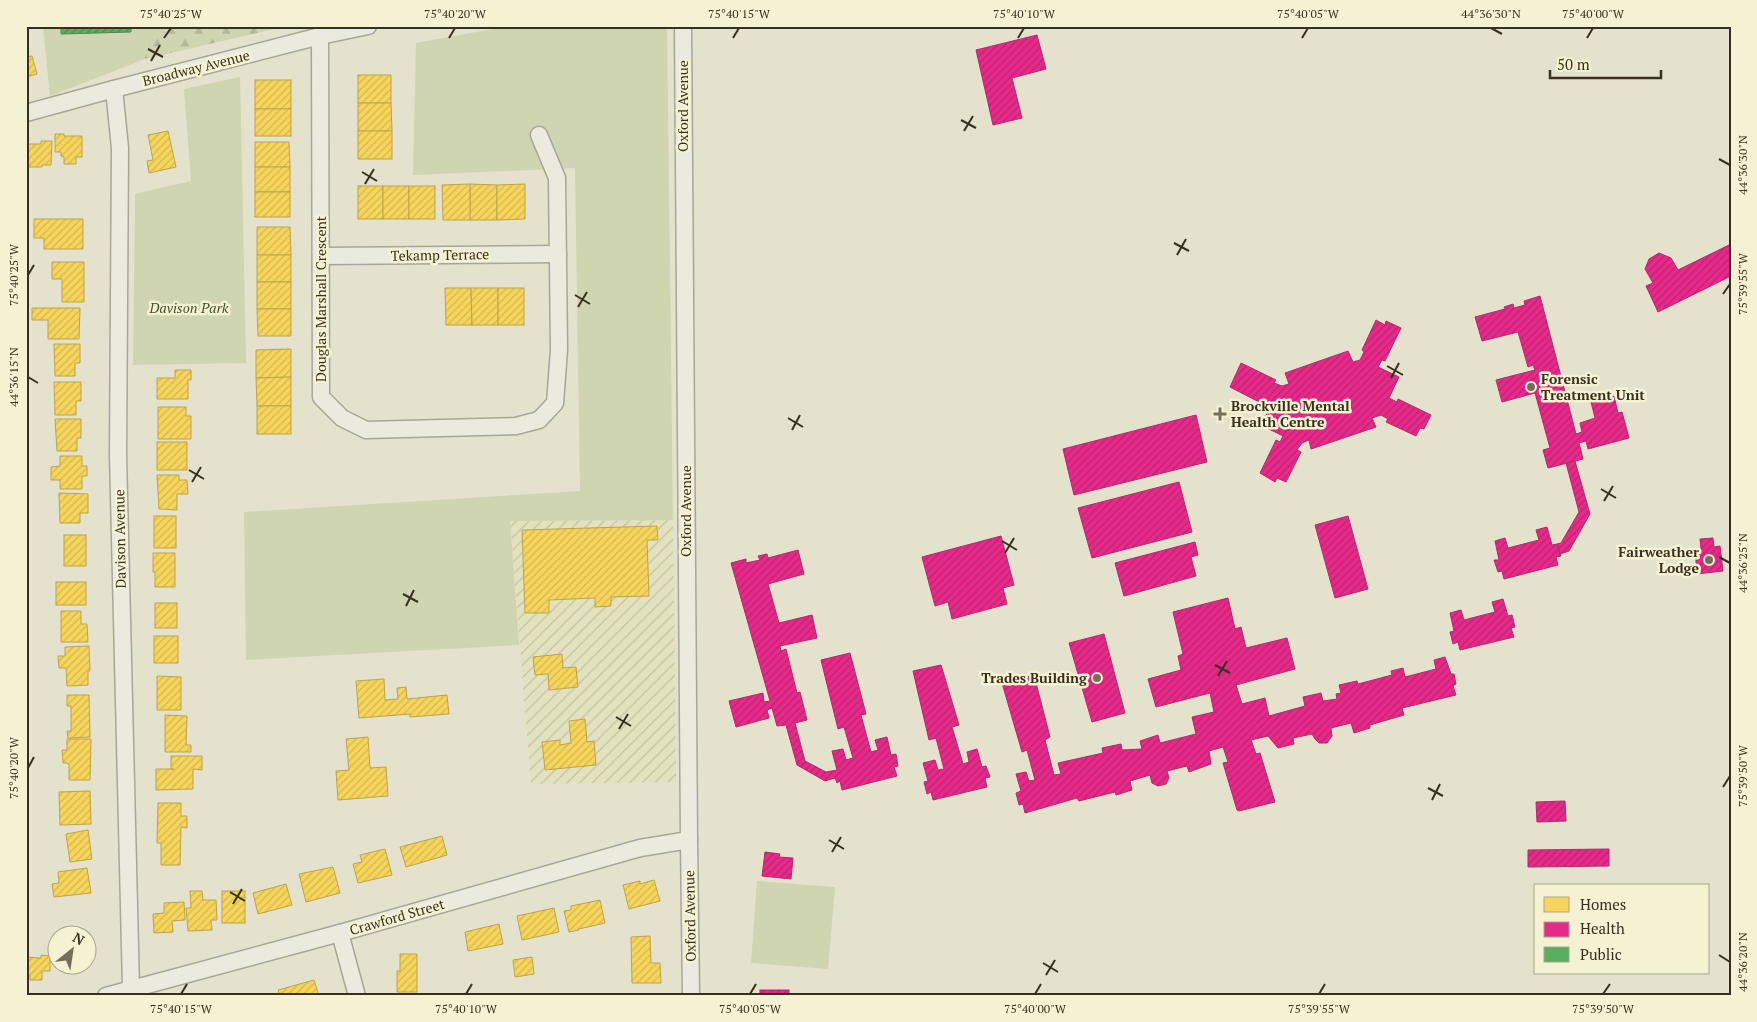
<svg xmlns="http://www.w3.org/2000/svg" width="1757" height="1022" font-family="'PT Serif',serif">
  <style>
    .farmland { fill: url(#farmland-furrows) }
    .green { fill: #ced5b0 }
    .forest { fill: url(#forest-firs) }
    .homes { fill: url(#homes-hatch); stroke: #bda449 }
    .health { fill: url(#health-hatch); stroke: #b22b6a }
    .public { fill: url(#public-hatch); stroke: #50884d }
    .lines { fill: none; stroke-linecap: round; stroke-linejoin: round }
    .minor-casing { stroke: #a9a697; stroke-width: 19 }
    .minor { stroke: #eceadf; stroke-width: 16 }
    .ticks { fill: none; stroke: #38301e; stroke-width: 2 }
    .poi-dot { fill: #746e5b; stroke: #f5f2d3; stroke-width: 2 }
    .labels { text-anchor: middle; stroke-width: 5; stroke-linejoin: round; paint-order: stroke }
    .street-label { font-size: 14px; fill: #38301e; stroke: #f5f2d3 }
    .park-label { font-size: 14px; font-style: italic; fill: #3f5425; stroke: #f5f2d3 }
    .poi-label { font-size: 14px; font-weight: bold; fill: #38301e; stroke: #f5f2d3; text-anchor: start }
    .neatline { fill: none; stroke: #38301e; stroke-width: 2 }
    .ticks-label { font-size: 12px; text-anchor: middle; fill: #38301e }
  </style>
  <defs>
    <pattern id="farmland-furrows" width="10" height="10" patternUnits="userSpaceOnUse" patternTransform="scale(1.25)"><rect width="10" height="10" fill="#e3e2be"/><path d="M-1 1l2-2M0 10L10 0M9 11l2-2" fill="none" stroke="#c4c2a3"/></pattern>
    <pattern id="forest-firs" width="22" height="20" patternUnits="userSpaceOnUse" patternTransform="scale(1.25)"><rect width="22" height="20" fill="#ced5b0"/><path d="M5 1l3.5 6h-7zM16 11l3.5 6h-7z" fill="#b2b797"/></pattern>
    <pattern id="homes-hatch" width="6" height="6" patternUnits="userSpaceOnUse" patternTransform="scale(1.25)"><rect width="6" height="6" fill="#f6d55c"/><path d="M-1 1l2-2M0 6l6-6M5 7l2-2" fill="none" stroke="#d4b750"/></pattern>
    <pattern id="health-hatch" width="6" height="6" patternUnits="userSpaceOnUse" patternTransform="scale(1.25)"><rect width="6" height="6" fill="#e7298a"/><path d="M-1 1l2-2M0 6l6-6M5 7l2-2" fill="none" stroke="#bc2470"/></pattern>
    <pattern id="public-hatch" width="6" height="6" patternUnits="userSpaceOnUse" patternTransform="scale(1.25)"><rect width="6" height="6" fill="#5aae61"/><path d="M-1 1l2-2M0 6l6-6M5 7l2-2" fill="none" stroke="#4b8e4f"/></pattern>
  </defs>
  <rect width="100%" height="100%" fill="#e4e1cd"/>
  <polygon class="farmland" points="673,520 676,782 531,784 510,521"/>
  <g class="green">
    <polygon points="43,26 148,26 145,59 50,96"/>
    <polygon points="509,26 667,26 673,520 510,521 519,645 246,660 244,512 580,491 575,168 413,175 416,43"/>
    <polygon points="240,77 246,363 133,365 135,194 191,181 184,89"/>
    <polygon points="757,881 835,887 828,969 751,963"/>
  </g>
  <polygon class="forest" points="148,26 287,26 145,59"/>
  <g class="homes">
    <polygon points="32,56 37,74 26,77 26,57"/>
    <rect x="358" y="75" width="33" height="28"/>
    <rect x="255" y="80" width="36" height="29"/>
    <polygon points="358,103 391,103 392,131 358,131"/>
    <rect x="255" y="109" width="36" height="27"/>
    <polygon points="168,131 176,167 149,173 147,161 153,160 148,135"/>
    <rect x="358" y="131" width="34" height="28"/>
    <polygon points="55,134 64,134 64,136 82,136 82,157 76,157 76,164 64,164 64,157 61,156 61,152 55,152"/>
    <polygon points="41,141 52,141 51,165 42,165 42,167 26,167 26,144 41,144"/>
    <polygon points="255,142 289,142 290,167 255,167"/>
    <rect x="255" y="167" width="35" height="25"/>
    <polygon points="470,184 497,185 497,220 470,220"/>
    <polygon points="470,184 470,220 443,220 442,185"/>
    <polygon points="525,184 525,219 497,220 497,185"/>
    <rect x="358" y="186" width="25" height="33"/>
    <rect x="383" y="186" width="26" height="33"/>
    <rect x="409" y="186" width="26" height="33"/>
    <rect x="255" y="192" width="35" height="25"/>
    <polygon points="34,219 83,219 83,249 44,249 44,238 34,238"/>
    <polygon points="257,227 290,227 291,255 257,255"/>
    <rect x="257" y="255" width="34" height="27"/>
    <polygon points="52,262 84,262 84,302 62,302 62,279 52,279"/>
    <rect x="257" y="282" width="34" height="27"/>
    <polygon points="445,288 471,288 472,325 446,325"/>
    <polygon points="471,288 498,288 498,325 472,325"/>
    <rect x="498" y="288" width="26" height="37"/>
    <polygon points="32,308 80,308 79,339 48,339 48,320 32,320"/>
    <polygon points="257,309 291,309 291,336 258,336"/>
    <polygon points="54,344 80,344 80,363 75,363 75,376 55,376"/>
    <polygon points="291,349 291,377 256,378 256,350"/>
    <polygon points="175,370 191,370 191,380 188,380 188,399 157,399 157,378 175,378"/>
    <polygon points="291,377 291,406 257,406 256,378"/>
    <polygon points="54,382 81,382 81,401 76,401 76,415 55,415"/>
    <rect x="257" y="406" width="34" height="28"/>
    <polygon points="158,407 186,407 186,416 191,416 191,439 158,439"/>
    <polygon points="55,419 81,419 81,438 77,438 77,451 57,451"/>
    <rect x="157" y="442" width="30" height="28"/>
    <polygon points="60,456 82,456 82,466 87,466 87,476 82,476 82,489 60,489 60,480 51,480 51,467 60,466"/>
    <polygon points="157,475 179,475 179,480 187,480 188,494 177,494 177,510 159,509"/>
    <polygon points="59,493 88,494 88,513 80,513 80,523 60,523"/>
    <rect x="154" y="516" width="22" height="32"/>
    <polygon points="657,526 658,540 647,540 649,596 611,597 611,606 595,607 595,598 549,600 549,613 525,613 522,530"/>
    <rect x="64" y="535" width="22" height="31"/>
    <polygon points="153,553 175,553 175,587 155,587 155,572 153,572"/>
    <rect x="56" y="582" width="30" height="23"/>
    <rect x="155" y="603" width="22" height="25"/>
    <polygon points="61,611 81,611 81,624 87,624 88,642 61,642"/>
    <rect x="154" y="636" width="24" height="27"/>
    <polygon points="89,646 90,671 88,671 88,685 67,686 66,668 59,668 58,656 65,656 65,647"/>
    <polygon points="562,654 563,668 576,667 578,687 549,690 548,674 535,675 533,657"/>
    <polygon points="157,676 181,677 181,710 157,710"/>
    <polygon points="384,679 385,700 398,699 397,688 406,687 407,699 447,695 449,714 410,717 410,714 359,718 356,681"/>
    <polygon points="67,695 89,695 90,737 68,738 67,731 71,731 71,706 67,706"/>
    <polygon points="165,715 187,716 186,745 191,745 191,752 165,752"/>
    <polygon points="585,719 587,742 594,741 596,765 545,770 542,742 560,740 560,745 571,743 569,721"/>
    <polygon points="368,737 370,768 386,767 388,796 338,800 336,771 349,770 346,739"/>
    <polygon points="67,739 91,739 90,780 69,780 69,765 67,763 63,763 62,750 67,750"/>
    <polygon points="171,756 202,756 202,770 193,769 193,789 156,790 156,769 174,769 171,769"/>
    <polygon points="90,791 91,824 60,825 59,792"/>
    <polygon points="158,803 181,803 181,816 187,816 187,828 181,827 180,865 161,865 161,843 157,843"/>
    <polygon points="88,830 92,859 70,862 66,834"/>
    <polygon points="442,836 447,855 406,867 400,847"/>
    <polygon points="385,849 392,875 358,883 353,864 362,862 360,855"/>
    <polygon points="333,867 340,893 306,902 299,874"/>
    <polygon points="87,868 91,893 54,897 52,884 59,883 58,872"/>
    <polygon points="654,880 660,901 629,909 623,885 640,881 640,884"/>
    <polygon points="286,884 292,905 258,914 253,893"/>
    <polygon points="190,891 202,891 203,900 216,900 217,920 211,920 212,930 188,931 186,908 191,908"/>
    <rect x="222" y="891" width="23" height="32"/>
    <polygon points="600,900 605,923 579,929 579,930 569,932 564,911 571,910 571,906"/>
    <polygon points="184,902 185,920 172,921 173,932 154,933 153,914 164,913 164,903"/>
    <polygon points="554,908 559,932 522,940 517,916"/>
    <polygon points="499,924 503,944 468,951 465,932"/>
    <polygon points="79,929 79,934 58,934 58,932"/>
    <polygon points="650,936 651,963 660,963 661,983 632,983 631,937"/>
    <polygon points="400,954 417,954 417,992 397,992 397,971 400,971"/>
    <polygon points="41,955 50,956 50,971 42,971 42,980 30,980 30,976 26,976 26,957 41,958"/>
    <polygon points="532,957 534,974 515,977 513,960"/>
    <polygon points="314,980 319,996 280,996 278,990"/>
  </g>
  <g class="health">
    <polygon points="1037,35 1046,69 1012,78 1022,118 993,125 976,50"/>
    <polygon points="1731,244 1731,276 1658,312 1646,286 1653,283 1645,269 1649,259 1659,253 1671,258 1678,270"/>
    <polygon points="1540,296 1576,434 1582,432 1580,423 1595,418 1591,402 1614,396 1618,413 1622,412 1629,438 1588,449 1586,441 1579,443 1583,459 1548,468 1543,450 1550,448 1535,393 1502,402 1496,380 1535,370 1533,365 1528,367 1518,332 1482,341 1475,317 1505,309 1504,307 1513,304 1514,308 1525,305 1524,301"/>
    <polygon points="1376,320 1385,325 1386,321 1401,328 1385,361 1382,360 1378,367 1399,377 1389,398 1397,402 1398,399 1431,415 1424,429 1420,428 1416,436 1386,422 1388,419 1381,415 1372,418 1376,427 1311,449 1309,440 1302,443 1297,450 1301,452 1286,482 1277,478 1275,482 1260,473 1276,440 1280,442 1283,436 1261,425 1272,404 1265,400 1263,404 1230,387 1241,363 1276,380 1274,383 1282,386 1289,384 1285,373 1348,351 1353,362 1360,360 1364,352 1362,350"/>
    <polygon points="1196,415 1207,462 1074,495 1063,449"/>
    <polygon points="1575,461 1590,514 1569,551 1560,554 1557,544 1561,543 1579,512 1566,463"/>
    <polygon points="1179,482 1192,532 1092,558 1078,508"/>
    <polygon points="1348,516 1368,589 1335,598 1315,525"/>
    <polygon points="1547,527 1552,545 1557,544 1561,556 1556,557 1558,565 1504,579 1502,571 1498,572 1494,560 1499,560 1495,541 1505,538 1508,548 1539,540 1536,530"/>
    <polygon points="1001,536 1014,585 1003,588 1007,604 952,619 948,602 935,606 922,557"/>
    <polygon points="1713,538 1714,547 1720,546 1723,571 1697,574 1695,549 1701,549 1700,539"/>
    <polygon points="1195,542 1198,555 1191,557 1196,576 1124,596 1115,563"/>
    <polygon points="798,550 804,574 768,584 779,623 812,615 817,638 780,646 781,651 786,649 797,693 800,692 807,720 795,723 805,761 826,772 837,770 832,751 843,749 846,760 853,758 844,727 838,729 821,660 850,653 866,714 861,715 871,752 878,750 875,740 887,737 891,755 896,754 898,766 894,767 897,776 842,790 840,781 837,783 835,778 825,781 797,765 786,725 777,726 772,708 767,710 769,718 736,727 729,701 763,693 764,702 770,701 731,563 746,559 746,563 760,560 758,556 767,554 768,558"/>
    <polygon points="1228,598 1235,629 1241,627 1246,648 1287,638 1295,669 1236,685 1242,704 1265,698 1269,716 1305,706 1303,697 1321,693 1323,701 1337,699 1336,694 1341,693 1339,685 1357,681 1358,684 1392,675 1391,671 1403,668 1405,677 1436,669 1434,660 1445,657 1451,674 1454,674 1456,684 1453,686 1456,695 1402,708 1404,715 1370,725 1370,728 1354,733 1351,723 1331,728 1332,736 1327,743 1319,743 1315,739 1312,734 1293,738 1294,744 1278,748 1268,736 1251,740 1256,754 1260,753 1275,802 1239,811 1237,810 1223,763 1228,762 1223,747 1209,751 1211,764 1189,772 1187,766 1167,771 1169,778 1166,784 1158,786 1152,783 1150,775 1130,781 1132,790 1116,795 1115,792 1079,801 1077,798 1025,813 1023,804 1019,805 1016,793 1021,791 1016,774 1026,772 1029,781 1035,780 1027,750 1022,752 1002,683 1034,675 1050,737 1045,740 1054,775 1061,774 1058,763 1103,753 1102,748 1121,744 1122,750 1142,749 1140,741 1158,735 1160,743 1196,734 1192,717 1214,712 1210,693 1156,707 1148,679 1181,670 1178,656 1183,654 1173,612"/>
    <polygon points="1503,599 1508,616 1512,615 1515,627 1511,628 1514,637 1460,650 1458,642 1453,644 1450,632 1454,631 1450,613 1461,610 1464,620 1495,612 1492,602"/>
    <polygon points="1104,634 1125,713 1092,722 1069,643"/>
    <polygon points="941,665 959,725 952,727 963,764 969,762 967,752 977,749 982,767 986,766 990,777 985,778 987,787 933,800 931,792 927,794 924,782 928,781 923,763 935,760 938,770 944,769 936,738 929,740 913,671"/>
    <polygon points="1565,801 1566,821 1537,822 1536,802"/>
    <polygon points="1609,849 1609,866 1528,867 1528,850"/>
    <polygon points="765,852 780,854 779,857 793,858 791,879 762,876"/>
    <rect x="760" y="990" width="29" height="6"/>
  </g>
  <polygon class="public" points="61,26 131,26 131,32 61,34"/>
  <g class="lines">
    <defs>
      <g id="minor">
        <polyline points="683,26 689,840 691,996"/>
        <polyline points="320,36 321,397 342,418 366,430 516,426 539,420 555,403 559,350 557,178 539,135"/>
        <polyline points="114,89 120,148 118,455 131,989"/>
        <polyline points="26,113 114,89 320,36 368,26"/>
        <polyline points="322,256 558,254"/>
        <polyline points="340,933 357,996"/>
        <polyline points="106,996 340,933 640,848 689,840"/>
      </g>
    </defs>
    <use href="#minor" class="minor-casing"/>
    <use href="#minor" class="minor"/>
  </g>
  <path class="ticks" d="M 1491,28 L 1502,34M 164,38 L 171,28M 449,38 L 455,28M 733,38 L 739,28M 1018,38 L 1024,28M 1302,38 L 1308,28M 1587,38 L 1593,28M 148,49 L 163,57M 151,61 L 160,45M 961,120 L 976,128M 964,131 L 973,116M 1719,159 L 1730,165M 362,172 L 377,181M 365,184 L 374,169M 1174,243 L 1189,251M 1177,255 L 1186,239M 28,275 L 34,265M 1723,294 L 1730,284M 575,295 L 590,304M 578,307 L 587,292M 1387,366 L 1403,375M 28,377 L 38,383M 1391,378 L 1399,363M 788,418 L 803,427M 792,430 L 800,415M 189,470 L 204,479M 192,482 L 201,467M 1601,489 L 1616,498M 1604,501 L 1613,486M 1002,541 L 1017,550M 1005,553 L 1014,538M 1719,557 L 1730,563M 403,594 L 418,602M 406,606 L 414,590M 1215,665 L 1230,673M 1218,676 L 1227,661M 616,717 L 631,726M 619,729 L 628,714M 28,768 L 34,757M 1723,787 L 1730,776M 1428,788 L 1443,796M 1432,800 L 1440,784M 829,840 L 844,849M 832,852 L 841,837M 230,892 L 245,901M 233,904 L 242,889M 1719,955 L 1730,962M 1043,963 L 1058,972M 1046,975 L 1055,960M 181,994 L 187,984M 466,994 L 472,984M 750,994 L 756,984M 1035,994 L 1041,984M 1319,994 L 1325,984M 1603,994 L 1610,984"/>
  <g class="poi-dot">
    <circle cx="1531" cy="387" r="5"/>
    <path d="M1217.5 406.5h5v5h5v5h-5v5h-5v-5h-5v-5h5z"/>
    <circle cx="1709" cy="560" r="5"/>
    <circle cx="1097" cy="678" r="5"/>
  </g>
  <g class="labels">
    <g class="street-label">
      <text transform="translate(196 68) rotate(-14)" y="5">Broadway Avenue</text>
      <text transform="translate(683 106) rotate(-90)" y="5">Oxford Avenue</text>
      <text transform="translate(440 255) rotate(-1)" y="5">Tekamp Terrace</text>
      <text transform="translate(321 299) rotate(-90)" y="5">Douglas Marshall Crescent</text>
      <text transform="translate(686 511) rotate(-90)" y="5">Oxford Avenue</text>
      <text transform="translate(120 539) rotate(-91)" y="5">Davison Avenue</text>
      <text transform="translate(690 916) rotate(-91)" y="5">Oxford Avenue</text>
      <text transform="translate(397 917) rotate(-16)" y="5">Crawford Street</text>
    </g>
    <g class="park-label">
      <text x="189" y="313">Davison Park</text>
    </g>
    <g class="poi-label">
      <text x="1541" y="384">Forensic<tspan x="1541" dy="16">Treatment Unit</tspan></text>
      <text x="1231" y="411">Brockville Mental<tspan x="1231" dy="16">Health Centre</tspan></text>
      <text x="1699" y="557" text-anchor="end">Fairweather<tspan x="1699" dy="16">Lodge</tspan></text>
      <text x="1087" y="683" text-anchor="end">Trades Building</text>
    </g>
  </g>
  <rect width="1757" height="1022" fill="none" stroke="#f5f2d3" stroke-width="55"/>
  <rect x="1534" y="884" width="175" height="90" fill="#f5f2d3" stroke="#a9a48b"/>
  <rect x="1544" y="897" width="25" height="15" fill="#f6d55c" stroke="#a9a48b"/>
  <text x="1580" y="910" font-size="15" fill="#38301e">Homes</text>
  <rect x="1544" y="922" width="25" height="15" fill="#e7298a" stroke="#a9a48b"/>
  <text x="1580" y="934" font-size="15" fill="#38301e">Health</text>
  <rect x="1544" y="947" width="25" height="15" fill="#5aae61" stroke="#a9a48b"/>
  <text x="1580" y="960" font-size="15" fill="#38301e">Public</text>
  <g transform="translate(72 950) rotate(30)"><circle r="24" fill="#f5f2d3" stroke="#a9a48b"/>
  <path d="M0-4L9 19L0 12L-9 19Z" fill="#746e5b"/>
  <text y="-8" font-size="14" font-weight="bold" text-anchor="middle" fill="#38301e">N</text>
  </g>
  <path d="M1550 70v8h111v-8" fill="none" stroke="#38301e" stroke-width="2.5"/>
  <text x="1557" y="70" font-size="15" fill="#38301e" stroke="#f5f2d3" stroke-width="4" paint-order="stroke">50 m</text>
  <rect x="28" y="28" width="1702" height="966" class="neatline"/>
  <g class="ticks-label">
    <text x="171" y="18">75°40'25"W</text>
    <text x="455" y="18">75°40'20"W</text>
    <text x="739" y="18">75°40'15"W</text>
    <text x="1024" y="18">75°40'10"W</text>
    <text x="1308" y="18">75°40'05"W</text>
    <text x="1491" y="18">44°36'30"N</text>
    <text x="1593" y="18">75°40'00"W</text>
    <text transform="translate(1743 165) rotate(-90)" y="4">44°36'30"N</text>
    <text transform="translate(14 275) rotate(-90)" y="4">75°40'25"W</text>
    <text transform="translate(1743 284) rotate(-90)" y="4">75°39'55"W</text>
    <text transform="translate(14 377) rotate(-90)" y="4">44°36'15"N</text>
    <text transform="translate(1743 563) rotate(-90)" y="4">44°36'25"N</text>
    <text transform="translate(14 768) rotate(-90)" y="4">75°40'20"W</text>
    <text transform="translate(1743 776) rotate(-90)" y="4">75°39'50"W</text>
    <text transform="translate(1743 962) rotate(-90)" y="4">44°36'20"N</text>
    <text x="181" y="1013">75°40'15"W</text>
    <text x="466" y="1013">75°40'10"W</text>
    <text x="750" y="1013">75°40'05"W</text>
    <text x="1035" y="1013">75°40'00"W</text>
    <text x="1319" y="1013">75°39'55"W</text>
    <text x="1603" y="1013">75°39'50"W</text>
  </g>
</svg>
